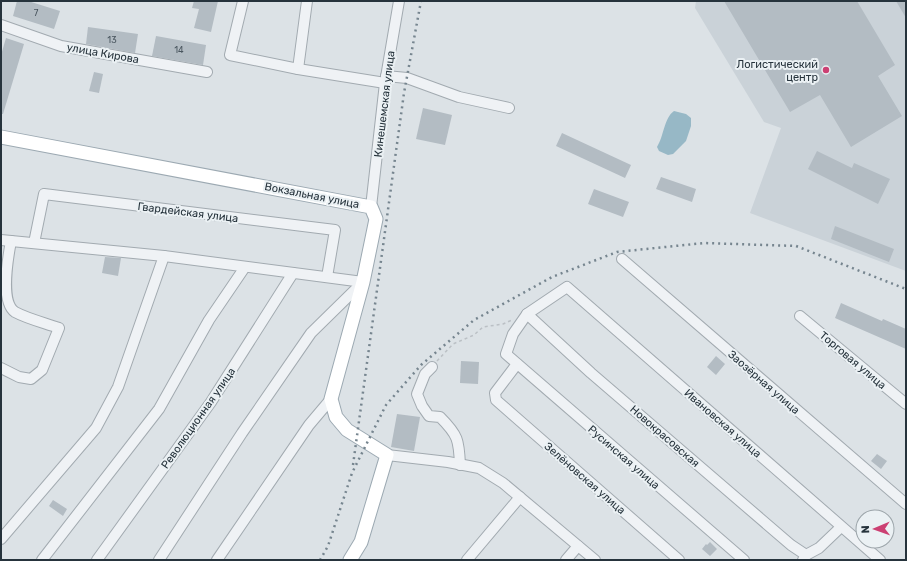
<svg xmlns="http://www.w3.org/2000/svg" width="907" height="561" font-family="Rubik,sans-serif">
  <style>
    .built { fill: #cad2d8 }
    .water { fill: #97b8c6 }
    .building { fill: #b3bcc3 }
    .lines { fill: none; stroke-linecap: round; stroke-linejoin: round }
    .minor-casing { stroke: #a2aab0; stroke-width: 12 }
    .major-casing { stroke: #9ca9b2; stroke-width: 15 }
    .path { stroke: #bbc0c5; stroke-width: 1.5; stroke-dasharray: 3 3; stroke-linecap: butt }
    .minor { stroke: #eff2f5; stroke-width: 10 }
    .major { stroke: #fff; stroke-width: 13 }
    .rail { stroke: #76858f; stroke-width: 2.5; stroke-dasharray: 2 4; stroke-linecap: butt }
    .poi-dot { fill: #cc4073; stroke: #ebf1f4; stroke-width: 1.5 }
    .labels { text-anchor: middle; stroke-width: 4; stroke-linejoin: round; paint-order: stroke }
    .number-label { font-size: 9px; fill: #49555e }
    .street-label { font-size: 11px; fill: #26333c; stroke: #ebf1f4 }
    .poi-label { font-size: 11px; fill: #26333c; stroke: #ebf1f4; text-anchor: end }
  </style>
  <rect width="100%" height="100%" fill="#dce2e6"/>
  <polygon class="built" points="696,1 906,1 906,271 750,213 781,128 764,122 695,8"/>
  <path class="water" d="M 674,111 L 686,114 L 691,118 L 691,126 L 686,141 L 673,154 L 668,155 L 659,151 L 657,147 C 664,136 664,118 674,111 Z"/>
  <g class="building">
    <polygon points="17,1 28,1 60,11 54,29 13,16"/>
    <polygon points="194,1 218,1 211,32 194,28 199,9 192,8"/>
    <polygon points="724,1 857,1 895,65 878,76 902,116 851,147 820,95 790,112"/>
    <polygon points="896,1 906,1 906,18"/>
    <polygon points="88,27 138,34 135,53 86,44"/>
    <polygon points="156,36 206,45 203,65 152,56"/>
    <polygon points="6,38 24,44 3,114 1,114 1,55"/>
    <polygon points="94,72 103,74 99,93 89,91"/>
    <polygon points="423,108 452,115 445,145 416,139"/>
    <polygon points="562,133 631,165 625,178 556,146"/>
    <polygon points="817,151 852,168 854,163 890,179 878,204 808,169"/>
    <polygon points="661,177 696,189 692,202 656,189"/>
    <polygon points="594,189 629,202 623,217 588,204"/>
    <polygon points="835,226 894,249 889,262 831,239"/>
    <polygon points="105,257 121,258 118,276 102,273"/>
    <polygon points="841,303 882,321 883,319 906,329 906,349 835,318"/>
    <polygon points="716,356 725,364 716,375 707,367"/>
    <polygon points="461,361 479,362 478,384 460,383"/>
    <polygon points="397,414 420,417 414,451 391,447"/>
    <polygon points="877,454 887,461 881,469 871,461"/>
    <polygon points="53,500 67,509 63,516 49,506"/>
    <polygon points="710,542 717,549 710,556 702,549 706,544 707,545"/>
  </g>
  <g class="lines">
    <defs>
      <g id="minor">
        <polyline points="243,1 230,55 298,69 385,83"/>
        <polyline points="1,25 61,46 207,72"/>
        <polyline points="298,69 307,1"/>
        <polyline points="386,76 407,78 459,97 509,108"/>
        <polyline points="371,207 385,83 399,1"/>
        <polyline points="1,240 164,256 363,282"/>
        <polyline points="34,243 44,194 335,230 327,277"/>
        <polyline points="622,259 906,504"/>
        <polyline points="527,314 591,373 791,545 806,555"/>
        <polyline points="800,316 906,404"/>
        <polyline points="517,364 495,393 496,400 679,560"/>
        <path d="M 432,367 L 425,374 L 417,394 L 422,406 L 429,416 L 440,417 C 458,435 459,440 460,465"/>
        <path d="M 1,368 L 19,377 L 31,379 L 42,370 L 59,328 C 45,323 28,319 15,312 C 0,302 8,257 11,241"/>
        <polyline points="387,455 448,462 479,468 503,483 595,560"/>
        <polyline points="1,539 96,428 118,387 164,256"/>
        <polyline points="42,560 159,409 209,320 245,267"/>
        <polyline points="97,560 211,402 293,273"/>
        <polyline points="159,560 242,433 311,333 363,282"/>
        <polyline points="217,560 309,425 331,399"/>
        <polyline points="467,560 520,497"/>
        <polyline points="566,560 578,546"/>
        <polyline points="744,560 506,354 513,334 527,314 567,287 880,560"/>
        <polyline points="803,560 806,555 819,548 841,527"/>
      </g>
      <polyline id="major" points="1,137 371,207 376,219 363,282 331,399 336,417 347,430 387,455 361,542 350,560"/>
    </defs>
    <use href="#minor" class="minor-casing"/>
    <use href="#major" class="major-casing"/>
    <polyline class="path" points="437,361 453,344 474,335 483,327 503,324 512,320"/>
    <use href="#minor" class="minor"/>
    <use href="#major" class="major"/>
    <g class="rail">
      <polyline points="353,465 404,93 421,1"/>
      <polyline points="320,560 328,546 352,473 386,405 421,365 474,320 552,277 617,252 704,243 796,246 906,289"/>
    </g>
  </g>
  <circle class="poi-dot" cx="826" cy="70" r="4"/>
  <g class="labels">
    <g class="number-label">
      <text x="36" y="16">7</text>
      <text x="112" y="43">13</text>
      <text x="179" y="53">14</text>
    </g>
    <g class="street-label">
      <text transform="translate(103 53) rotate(10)" y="4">улица Кирова</text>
      <text transform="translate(384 104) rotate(-83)" y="4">Кинешемская улица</text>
      <text transform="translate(312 195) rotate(11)" y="4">Вокзальная улица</text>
      <text transform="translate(188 212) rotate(7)" y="4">Гвардейская улица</text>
      <text transform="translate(853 360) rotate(40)" y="4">Торговая улица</text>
      <text transform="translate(764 382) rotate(41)" y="4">Заозёрная улица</text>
      <text transform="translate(198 418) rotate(-55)" y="4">Революционная улица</text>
      <text transform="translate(723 423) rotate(41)" y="4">Ивановская улица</text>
      <text transform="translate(665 436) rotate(41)" y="4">Новокрасовская</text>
      <text transform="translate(624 457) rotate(41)" y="4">Русинская улица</text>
      <text transform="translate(585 478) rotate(41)" y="4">Зелёновская улица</text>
    </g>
    <g class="poi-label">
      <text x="818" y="68">Логистический<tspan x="818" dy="13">центр</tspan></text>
    </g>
  </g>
  <rect width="907" height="561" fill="none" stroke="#26333c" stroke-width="4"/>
  <g transform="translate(875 529) rotate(268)"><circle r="19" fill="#ebf1f4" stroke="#9ca5aa"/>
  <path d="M0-3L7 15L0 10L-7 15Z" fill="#cc4073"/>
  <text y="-6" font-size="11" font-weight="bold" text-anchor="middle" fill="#26333c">N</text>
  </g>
</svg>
